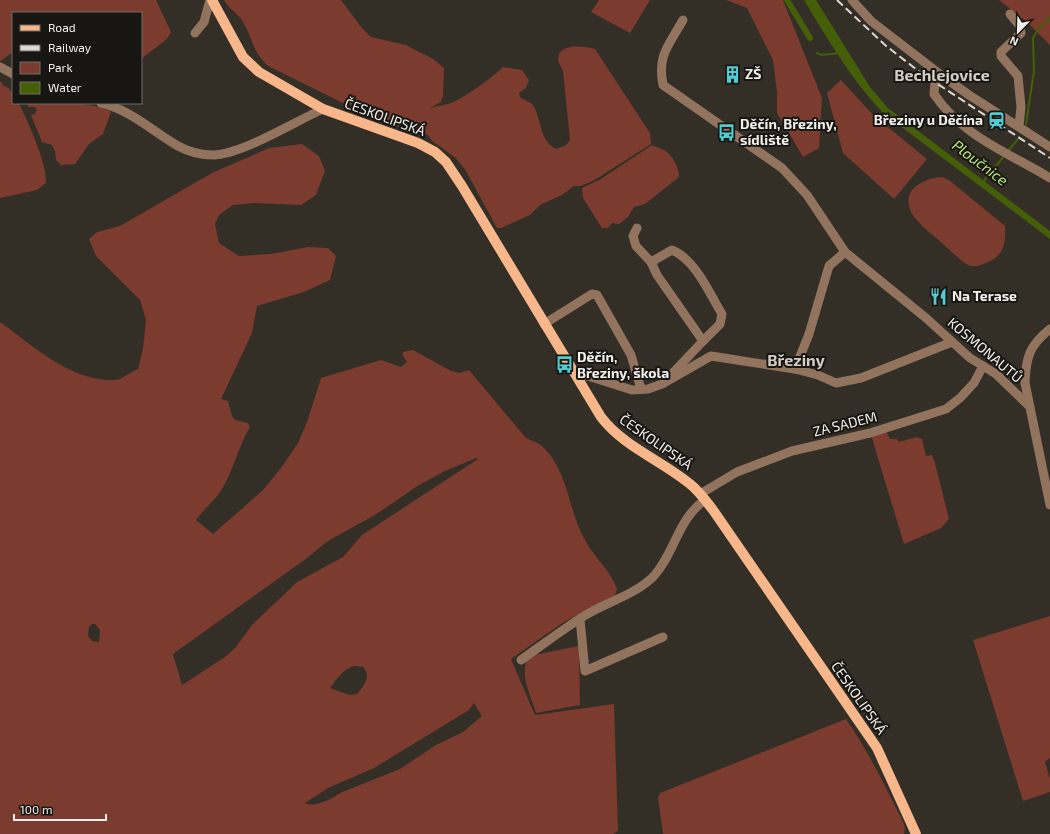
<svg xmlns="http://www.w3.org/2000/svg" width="1050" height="834" font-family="'Exo 2',sans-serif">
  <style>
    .green { fill: #7b3b2e; fill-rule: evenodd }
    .water { fill: #445f08 }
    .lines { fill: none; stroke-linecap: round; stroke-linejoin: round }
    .stream { stroke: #445f08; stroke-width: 2 }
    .canal { stroke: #445f08; stroke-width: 6 }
    .minor { stroke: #92735e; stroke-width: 9 }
    .major { stroke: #f7b78a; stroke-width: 10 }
    .rail { stroke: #dcd8d3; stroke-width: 2; stroke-dasharray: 8 4; stroke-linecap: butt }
    .labels { text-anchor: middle; stroke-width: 4; stroke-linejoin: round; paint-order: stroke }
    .poi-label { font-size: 14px; font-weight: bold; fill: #f2efea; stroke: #181613; text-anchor: start }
    .street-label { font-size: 14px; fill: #f2efea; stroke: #181613 }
    .water-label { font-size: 15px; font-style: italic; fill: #bce77d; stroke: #181613 }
    .quarter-label { font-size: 16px; font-weight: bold; fill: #d3cdc3; stroke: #181613 }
  </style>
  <rect width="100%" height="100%" fill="#332e26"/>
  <g class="green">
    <polygon points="0,0 156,0 171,32 167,39 141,59 141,13 13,13 13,52 0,61"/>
    <path d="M 224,0 L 341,0 L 361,27 L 371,37 L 406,45 L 433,59 L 444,68 L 443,96 L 441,102 L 430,108 C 436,106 443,105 448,104 C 462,100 493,77 503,67 L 522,70 L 529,80 L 526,88 L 519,93 L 520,97 C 523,100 531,102 533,105 C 542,119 539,142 557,149 L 566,145 L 570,140 L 563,71 L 558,61 L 559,54 C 564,44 585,46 595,49 L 650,133 L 651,144 L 593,181 L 580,186 L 574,186 L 562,195 L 540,205 L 530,215 L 501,228 L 497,228 L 466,171 L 456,158 L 432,141 L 428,135 L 418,131 L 405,129 L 360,111 L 355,105 L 343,103 L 268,66 C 251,50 253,37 241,19 C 236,12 228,8 224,0 Z"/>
    <polygon points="599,0 650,0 630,33 591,12"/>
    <polygon points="726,0 783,0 822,98 819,148 803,157 777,113 777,92 773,60 747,8"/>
    <polygon points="999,0 1050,0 1050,45 1028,23"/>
    <polygon points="841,80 873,115 927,159 894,199 843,153 827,93"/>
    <path d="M 0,81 L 3,84 L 2,85 C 12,88 13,93 13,103 L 19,103 C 28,123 47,162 46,183 L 37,190 L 0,198 Z"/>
    <path d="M 27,103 C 48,103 94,101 111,112 L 110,115 L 103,134 L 89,144 L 75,164 L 61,165 L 56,160 L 55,151 L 52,145 L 42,142 L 31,115 L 35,114 L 37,109 L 34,107 L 28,107 Z"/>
    <path d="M 302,144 L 319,156 L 325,171 L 316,195 L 301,205 L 254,203 L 233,205 L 219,215 L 215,224 L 219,243 L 239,256 L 271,254 L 308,247 L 328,248 L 336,256 L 330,280 L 304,292 L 257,306 L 252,333 L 221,399 L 228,401 L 232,416 L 235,420 L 248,423 L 250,427 C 238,447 234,469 222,489 C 216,499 204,509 196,520 L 213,534 L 263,490 L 281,468 L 298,443 L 307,422 L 321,378 L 381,360 L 401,367 L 407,362 L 403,356 L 403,352 L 413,350 L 451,371 L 460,373 L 469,370 L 526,438 C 532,441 537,442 542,446 C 569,471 568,511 585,540 C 594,557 611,571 617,589 L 615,596 L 564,622 L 511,659 L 535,715 L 614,704 L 618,831 L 613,834 L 0,834 L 0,322 C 34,346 70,382 116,380 C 122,379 131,372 138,369 L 143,349 L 146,320 L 140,300 L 96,256 L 89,239 L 97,232 L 120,226 L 212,173 L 269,148 ZM 476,458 L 478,459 L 362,535 L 343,557 L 297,582 L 252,625 L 236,647 L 225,657 L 182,685 L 173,654 L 303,561 L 328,541 L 375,515 L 419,485 L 443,472 ZM 92,624 L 95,624 L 100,630 L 99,642 L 92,641 L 88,636 L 89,627 ZM 354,666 L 363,667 C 372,677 364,685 357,694 L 350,695 L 330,688 C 337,679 342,670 354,666 ZM 474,703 L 482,716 L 463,732 L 436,745 L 400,769 L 340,793 C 332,799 314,808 305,803 L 328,788 L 374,768 L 469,710 Z"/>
    <path d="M 652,145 C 656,147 660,148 664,150 C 672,154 680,169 679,177 L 645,204 L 634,207 L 628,217 L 619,224 L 612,223 L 608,228 L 602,228 L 583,198 L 582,188 L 601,179 Z"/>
    <path d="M 942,177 L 949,180 L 1005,226 C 1006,244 1004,256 986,263 C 981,265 976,267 971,266 C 963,264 949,249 942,243 C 933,235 922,227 915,218 C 897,193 919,179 942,177 Z"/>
    <polygon points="886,431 890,439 897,439 899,442 917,437 922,439 926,456 932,455 935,463 949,519 941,528 904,544 871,435"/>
    <polygon points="1050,616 1050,758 1045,762 1050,779 1050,792 1023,801 973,640"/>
    <path d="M 579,646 L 580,705 L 536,713 C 531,696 518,672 529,656 Z"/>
    <path d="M 846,719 C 869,752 886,788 904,824 L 905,829 L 904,834 L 663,834 L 658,798 L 660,793 Z"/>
  </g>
  <path class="water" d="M 804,0 L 816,0 L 870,87 L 888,108 L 1050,231 L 1050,239 L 883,113 C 851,79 828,40 804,0 Z"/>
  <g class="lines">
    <g class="stream">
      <polyline points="817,53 822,55 839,53"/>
      <polyline points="1026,124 1034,71 1033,38 1037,31 1050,17"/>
      <polyline points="1008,151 1018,139"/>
      <polyline points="983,182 1004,156"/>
    </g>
    <polyline class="canal" points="787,0 810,38"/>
    <g class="minor">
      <polyline points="852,0 871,21 941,75 969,95 1050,147"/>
      <polyline points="1010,14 1020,26 1021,33 1001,52 1001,56 1018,76 1021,107 1019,126"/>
      <path d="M 683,20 C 669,45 657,55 663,85 L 782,168 L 807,195 L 845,252 L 926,318 L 970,358 L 996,374 L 1028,405"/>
      <polyline points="195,33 204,22 210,0"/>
      <polyline points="0,67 13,74"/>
      <path d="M 941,75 L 935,83 L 934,94 C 962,136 1009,153 1050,178"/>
      <path d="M 101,103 C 131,110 152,131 178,146 C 189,152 201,155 213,155 C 241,155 296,121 323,109"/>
      <polyline points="637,228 633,236 636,246 651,262"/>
      <path d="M 672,250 C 696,260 709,293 722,314 L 720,324 L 703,341 L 657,275 L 651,262 Z"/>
      <polyline points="544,324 592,294 597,295 631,355 641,389"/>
      <path d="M 1050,329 C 1029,346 1026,357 1025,383 L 1050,505"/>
      <polyline points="795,369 809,334 829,266 845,252"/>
      <polyline points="576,375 588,376 632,390 648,389 662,384 711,356 795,369 818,375 836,383 861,378 952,342"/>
      <polyline points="669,377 704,340"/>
      <polyline points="700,494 737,472 792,451 870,433 946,409 960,398 974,383 983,366"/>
      <polyline points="580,619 585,671 663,637"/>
      <path d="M 521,660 C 542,645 562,630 584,616 C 606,602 633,596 653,577 C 674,555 678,518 705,500"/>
    </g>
    <path class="major" d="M 212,0 L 243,57 L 259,72 L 323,109 L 418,143 L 435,152 L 446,162 L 462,186 L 601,417 C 624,447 661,460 690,484 C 699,491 706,501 713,510 L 877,748 L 916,834"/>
    <polyline class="rail" points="837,0 885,45 921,73 1050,158"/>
  </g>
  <defs>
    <symbol id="building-bare" viewBox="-9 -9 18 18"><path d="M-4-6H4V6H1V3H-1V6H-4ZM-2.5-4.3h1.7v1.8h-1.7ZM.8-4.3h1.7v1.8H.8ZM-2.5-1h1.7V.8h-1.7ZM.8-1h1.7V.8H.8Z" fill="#52ccd0" stroke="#181613" stroke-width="2.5" paint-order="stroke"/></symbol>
    <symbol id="station-bare" viewBox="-9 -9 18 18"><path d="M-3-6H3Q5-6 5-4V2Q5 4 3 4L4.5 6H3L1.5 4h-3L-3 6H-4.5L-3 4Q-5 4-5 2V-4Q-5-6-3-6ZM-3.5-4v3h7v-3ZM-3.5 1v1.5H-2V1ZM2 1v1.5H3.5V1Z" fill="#52ccd0" stroke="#181613" stroke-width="2.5" paint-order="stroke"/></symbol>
    <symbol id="bus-bare" viewBox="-9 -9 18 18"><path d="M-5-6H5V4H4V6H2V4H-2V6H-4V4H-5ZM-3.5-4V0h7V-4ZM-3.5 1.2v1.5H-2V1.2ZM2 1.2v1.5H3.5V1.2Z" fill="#52ccd0" stroke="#181613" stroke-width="2.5" paint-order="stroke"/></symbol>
    <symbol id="restaurant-bare" viewBox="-9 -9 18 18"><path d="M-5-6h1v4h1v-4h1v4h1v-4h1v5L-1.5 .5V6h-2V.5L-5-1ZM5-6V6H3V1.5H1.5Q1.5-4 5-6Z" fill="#52ccd0" stroke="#181613" stroke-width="2.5" paint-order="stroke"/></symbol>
  </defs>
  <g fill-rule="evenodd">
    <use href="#building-bare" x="720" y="62" width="25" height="25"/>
    <use href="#station-bare" x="984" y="108" width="25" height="25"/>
    <use href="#bus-bare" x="714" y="120" width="25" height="25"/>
    <use href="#restaurant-bare" x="926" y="284" width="25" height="25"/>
    <use href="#bus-bare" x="552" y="352" width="25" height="25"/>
  </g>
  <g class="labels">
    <g class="poi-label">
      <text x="745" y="79">ZŠ</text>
      <text x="983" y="125" text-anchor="end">Březiny u Děčína</text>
      <text x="740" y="129">Děčín, Březiny,<tspan x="740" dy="16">sídliště</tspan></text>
      <text x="952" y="301">Na Terase</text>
      <text x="577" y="362">Děčín,<tspan x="577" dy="16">Březiny, škola</tspan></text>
    </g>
    <g class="street-label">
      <text transform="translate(385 117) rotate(20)" y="5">ČESKOLIPSKÁ</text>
      <text transform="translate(985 350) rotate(40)" y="5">KOSMONAUTŮ</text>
      <text transform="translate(845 424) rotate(-14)" y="5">ZA SADEM</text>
      <text transform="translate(656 442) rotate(35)" y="5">ČESKOLIPSKÁ</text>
      <text transform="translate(859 698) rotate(55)" y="5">ČESKOLIPSKÁ</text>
    </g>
    <g class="water-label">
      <text transform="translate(980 163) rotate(37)" y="5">Ploučnice</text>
    </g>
    <g class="quarter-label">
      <text x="942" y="81">Bechlejovice</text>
      <text x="796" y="366">Březiny</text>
    </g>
  </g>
  <rect x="12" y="12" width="130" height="92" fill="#181613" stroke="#6f6d69"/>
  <rect x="20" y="25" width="20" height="6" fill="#f7b78a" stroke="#6f6d69"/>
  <text x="48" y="32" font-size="12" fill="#f2efea">Road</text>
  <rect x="20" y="45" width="20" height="6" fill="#dcd8d3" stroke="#6f6d69"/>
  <text x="48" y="52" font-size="12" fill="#f2efea">Railway</text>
  <rect x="20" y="62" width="20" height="12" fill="#7b3b2e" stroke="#6f6d69"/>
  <text x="48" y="72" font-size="12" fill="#f2efea">Park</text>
  <rect x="20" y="82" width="20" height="12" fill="#445f08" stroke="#6f6d69"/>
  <text x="48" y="92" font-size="12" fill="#f2efea">Water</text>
  <g transform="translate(1018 32) rotate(203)" stroke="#181613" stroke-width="3" paint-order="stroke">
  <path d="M0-3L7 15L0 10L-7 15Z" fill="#f2efea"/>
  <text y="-6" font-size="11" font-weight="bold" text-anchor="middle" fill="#f2efea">N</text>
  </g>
  <path d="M14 814v6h92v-6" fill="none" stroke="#f2efea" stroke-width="2"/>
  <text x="20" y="814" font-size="12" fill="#f2efea" stroke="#181613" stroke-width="3" paint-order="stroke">100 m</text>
</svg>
